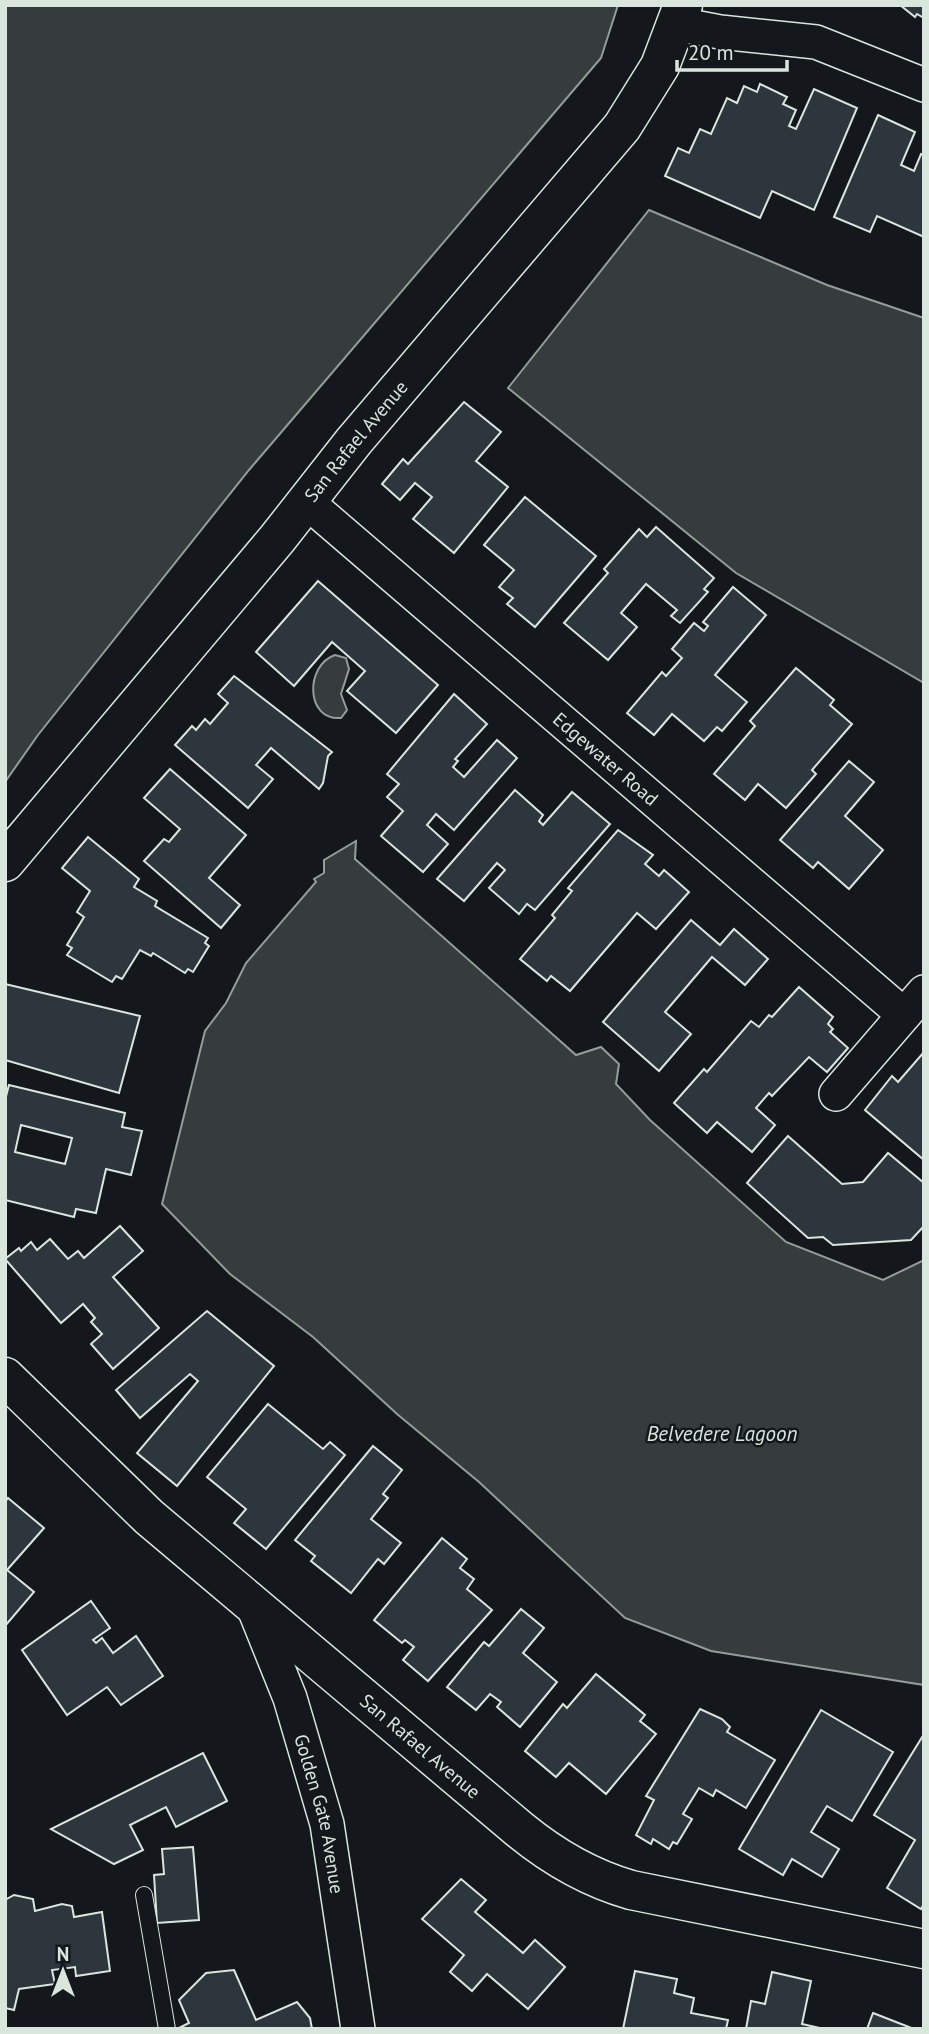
<svg xmlns="http://www.w3.org/2000/svg" width="929" height="2034" font-family="'PT Sans',sans-serif">
  <style>
    .water { fill: #363b3e; stroke: #939e99; stroke-width: 2 }
    .building { fill: #2c363c; stroke: #d8e6dc; stroke-width: 2; fill-rule: evenodd }
    .lines { fill: none; stroke-linecap: round; stroke-linejoin: round }
    .lane-casing { stroke: #d8e6dc; stroke-width: 18 }
    .street-casing { stroke: #d8e6dc; stroke-width: 36 }
    .secondary-casing { stroke: #d8e6dc; stroke-width: 41 }
    .lane { stroke: #14181c; stroke-width: 16 }
    .street { stroke: #14181c; stroke-width: 33 }
    .secondary { stroke: #14181c; stroke-width: 38 }
    .labels { text-anchor: middle; stroke-width: 5; stroke-linejoin: round; paint-order: stroke }
    .street-label { font-size: 19px; fill: #d8e6dc; stroke: #14181c }
    .water-label { font-size: 21px; font-style: italic; fill: #d8e6dc; stroke: #14181c }
  </style>
  <rect width="100%" height="100%" fill="#14181c"/>
  <g class="water">
    <polygon points="5,5 618,5 601,58 249,470 38,735 5,782"/>
    <polygon points="649,210 827,285 924,318 924,683 736,573 508,388"/>
    <path d="M 335,655 L 346,658 L 349,669 L 341,694 L 347,710 L 341,718 C 305,721 305,665 335,655 Z"/>
    <polygon points="356,841 355,859 576,1055 601,1047 619,1064 616,1084 650,1120 786,1242 883,1280 924,1260 924,1685 711,1651 625,1618 479,1482 397,1414 313,1337 230,1274 162,1204 205,1031 226,1003 246,963 316,882 314,879 324,873 324,860"/>
  </g>
  <g class="building">
    <polygon points="900,5 924,5 924,18 917,14 915,17"/>
    <polygon points="760,84 787,97 783,104 796,110 789,126 796,129 814,89 857,108 814,210 772,191 760,218 665,176 678,148 689,153 700,129 711,134 727,98 737,103 744,86 757,92"/>
    <polygon points="878,115 915,132 901,165 914,171 921,154 924,155 924,237 877,216 870,232 834,217"/>
    <polygon points="464,402 501,432 476,461 508,487 454,553 413,519 432,497 415,483 400,500 382,484 403,459 408,464"/>
    <polygon points="525,497 596,556 535,627 507,604 513,598 499,587 514,570 484,545"/>
    <polygon points="656,527 714,578 704,589 708,592 680,623 671,616 677,610 646,584 621,613 637,627 608,660 564,623 608,573 604,569 639,529 647,537"/>
    <polygon points="318,581 438,685 396,733 347,691 365,671 332,642 294,686 256,652"/>
    <polygon points="733,587 766,615 715,675 747,702 722,731 717,727 704,741 672,714 654,735 627,713 662,672 666,676 682,658 672,649 694,623 704,631 708,626 703,622"/>
    <polygon points="796,668 834,700 830,705 852,724 812,770 816,774 786,808 758,784 745,800 714,774 755,726 750,721"/>
    <polygon points="234,676 332,752 328,756 323,783 319,789 271,748 256,765 273,779 248,808 175,745 192,726 196,730 205,719 210,724 228,703 218,694"/>
    <polygon points="454,694 487,724 455,759 458,761 453,767 464,777 497,740 517,758 454,830 436,814 427,825 448,844 423,872 381,836 403,811 387,797 399,784 387,774"/>
    <polygon points="849,761 874,782 845,816 883,850 849,889 818,862 813,868 780,840"/>
    <polygon points="170,769 246,835 209,878 240,905 221,928 144,861 164,839 169,842 180,829 144,798"/>
    <polygon points="515,790 543,815 539,821 543,825 572,792 610,824 535,910 527,904 519,914 489,888 505,870 497,863 464,901 437,879"/>
    <polygon points="618,830 653,855 645,864 659,876 664,870 689,892 656,929 637,913 570,991 551,976 547,981 520,959 555,918 552,915 572,891 568,888"/>
    <polygon points="88,837 139,879 134,887 157,901 155,906 208,938 205,943 209,946 193,972 188,969 185,973 153,953 151,956 140,950 122,979 116,976 112,982 67,955 72,948 67,945 84,917 77,912 90,891 62,868"/>
    <polygon points="691,920 720,945 734,929 768,959 745,985 712,957 665,1012 691,1034 659,1071 603,1022"/>
    <polygon points="5,984 140,1016 119,1093 5,1060"/>
    <polygon points="799,987 833,1017 828,1024 833,1029 830,1032 848,1048 827,1072 809,1057 772,1096 769,1093 756,1108 775,1125 752,1152 717,1122 707,1133 674,1103 704,1069 707,1072 751,1021 759,1027 769,1015 772,1017"/>
    <polygon points="924,1052 924,1160 865,1110 892,1076 898,1082"/>
    <path d="M 9,1085 L 125,1113 L 122,1127 L 142,1131 L 131,1175 L 106,1169 L 96,1213 L 76,1209 L 74,1217 L 5,1200 L 5,1100 ZM 21,1125 L 72,1138 L 65,1164 L 15,1152 Z"/>
    <polygon points="788,1136 842,1184 863,1182 888,1153 924,1183 924,1226 911,1240 833,1245 823,1237 808,1238 747,1183"/>
    <polygon points="120,1226 143,1251 113,1277 159,1328 113,1369 91,1344 102,1334 91,1322 95,1318 83,1304 61,1323 5,1259 19,1248 21,1251 31,1242 37,1250 50,1239 68,1259 78,1251 84,1258"/>
    <polygon points="207,1311 274,1366 177,1486 137,1453 198,1381 190,1374 140,1418 116,1390"/>
    <polygon points="268,1404 323,1449 330,1442 345,1455 266,1549 234,1523 246,1509 207,1477"/>
    <polygon points="373,1446 402,1470 383,1494 388,1498 371,1519 401,1543 384,1564 378,1559 351,1593 311,1561 315,1556 295,1540"/>
    <polygon points="8,1498 44,1528 7,1570 34,1592 5,1626 5,1502"/>
    <polygon points="442,1538 467,1559 460,1568 474,1579 467,1589 492,1610 428,1681 403,1660 414,1647 405,1640 402,1643 374,1620"/>
    <polygon points="91,1601 110,1628 93,1640 96,1643 102,1638 113,1653 136,1636 163,1676 121,1705 107,1687 67,1715 22,1650"/>
    <polygon points="521,1609 544,1628 523,1653 557,1682 520,1727 497,1707 501,1702 490,1694 476,1710 447,1687 484,1642 489,1646"/>
    <polygon points="596,1674 645,1715 640,1721 656,1734 606,1794 569,1763 556,1777 525,1751 563,1704 567,1708"/>
    <polygon points="700,1709 722,1719 730,1727 727,1732 775,1760 746,1808 716,1790 713,1796 699,1788 683,1814 692,1819 677,1844 673,1842 669,1849 653,1839 651,1844 636,1835 654,1800 646,1796"/>
    <polygon points="821,1710 893,1752 852,1821 827,1806 811,1832 839,1849 822,1877 792,1859 783,1875 739,1849"/>
    <polygon points="924,1734 924,1904 921,1909 887,1888 915,1840 874,1815"/>
    <polygon points="203,1753 227,1801 176,1827 166,1807 130,1825 143,1850 114,1864 51,1829"/>
    <polygon points="193,1847 199,1920 157,1923 154,1875 164,1874 162,1849"/>
    <polygon points="461,1879 486,1900 475,1912 523,1953 535,1940 565,1967 528,2009 487,1974 472,1991 450,1972 464,1955 422,1919"/>
    <polygon points="14,1895 33,1899 35,1911 62,1904 72,1906 74,1917 102,1912 110,1971 76,1976 75,1967 52,1970 55,1984 19,1989 14,2010 5,2008 5,1900"/>
    <polygon points="234,1970 256,2020 297,2002 310,2018 312,2029 177,2029 189,2023 179,2000 206,1973"/>
    <polygon points="635,1971 677,1979 674,1993 694,1998 691,2013 728,2020 726,2029 623,2029"/>
    <polygon points="772,1972 811,1981 802,2024 824,2029 746,2029 751,2001 765,2004"/>
    <polygon points="873,2013 914,2029 867,2029"/>
  </g>
  <g class="lines">
    <defs>
      <polyline id="lane" points="144,1895 167,2029"/>
      <g id="street">
        <polyline points="678,24 720,32 816,42 924,85"/>
        <path id="s1" d="M 307,502 L 904,1015"/>
        <polyline points="836,1094 924,992"/>
        <path id="s2" d="M 253,1606 L 290,1698 L 327,1824 L 358,2029"/>
      </g>
      <g id="secondary">
        <path id="s3" d="M 5,862 L 277,539 L 354,441 L 622,127 L 660,66 L 683,5"/>
        <path id="s4" d="M 5,1377 L 149,1517 L 519,1829 C 553,1857 589,1878 631,1890 L 924,1949"/>
      </g>
    </defs>
    <use href="#lane" class="lane-casing"/>
    <use href="#street" class="street-casing"/>
    <use href="#secondary" class="secondary-casing"/>
    <use href="#lane" class="lane"/>
    <use href="#street" class="street"/>
    <use href="#secondary" class="secondary"/>
  </g>
  <g class="labels">
    <g class="street-label">
      <text dy="7" stroke="none"><textPath href="#s3" startOffset="548">San Rafael Avenue</textPath></text>
      <text dy="7" stroke="none"><textPath href="#s1" startOffset="394">Edgewater Road</textPath></text>
      <text dy="7" stroke="none"><textPath href="#s4" startOffset="556">San Rafael Avenue</textPath></text>
      <text dy="7" stroke="none"><textPath href="#s2" startOffset="219">Golden Gate Avenue</textPath></text>
    </g>
    <g class="water-label">
      <text x="722" y="1441">Belvedere Lagoon</text>
    </g>
  </g>
  <rect width="929" height="2034" fill="none" stroke="#d8e6dc" stroke-width="14"/>
  <g transform="translate(63 1971)" stroke="#14181c" stroke-width="5" paint-order="stroke">
  <path d="M0-5L12 26L0 18L-12 26Z" fill="#d8e6dc"/>
  <text y="-10" font-size="19" font-weight="bold" text-anchor="middle" fill="#d8e6dc">N</text>
  </g>
  <path d="M677 60v10h110v-10" fill="none" stroke="#d8e6dc" stroke-width="3.5"/>
  <text x="688" y="60" font-size="21" fill="#d8e6dc" stroke="#14181c" stroke-width="5" paint-order="stroke">20 m</text>
</svg>
